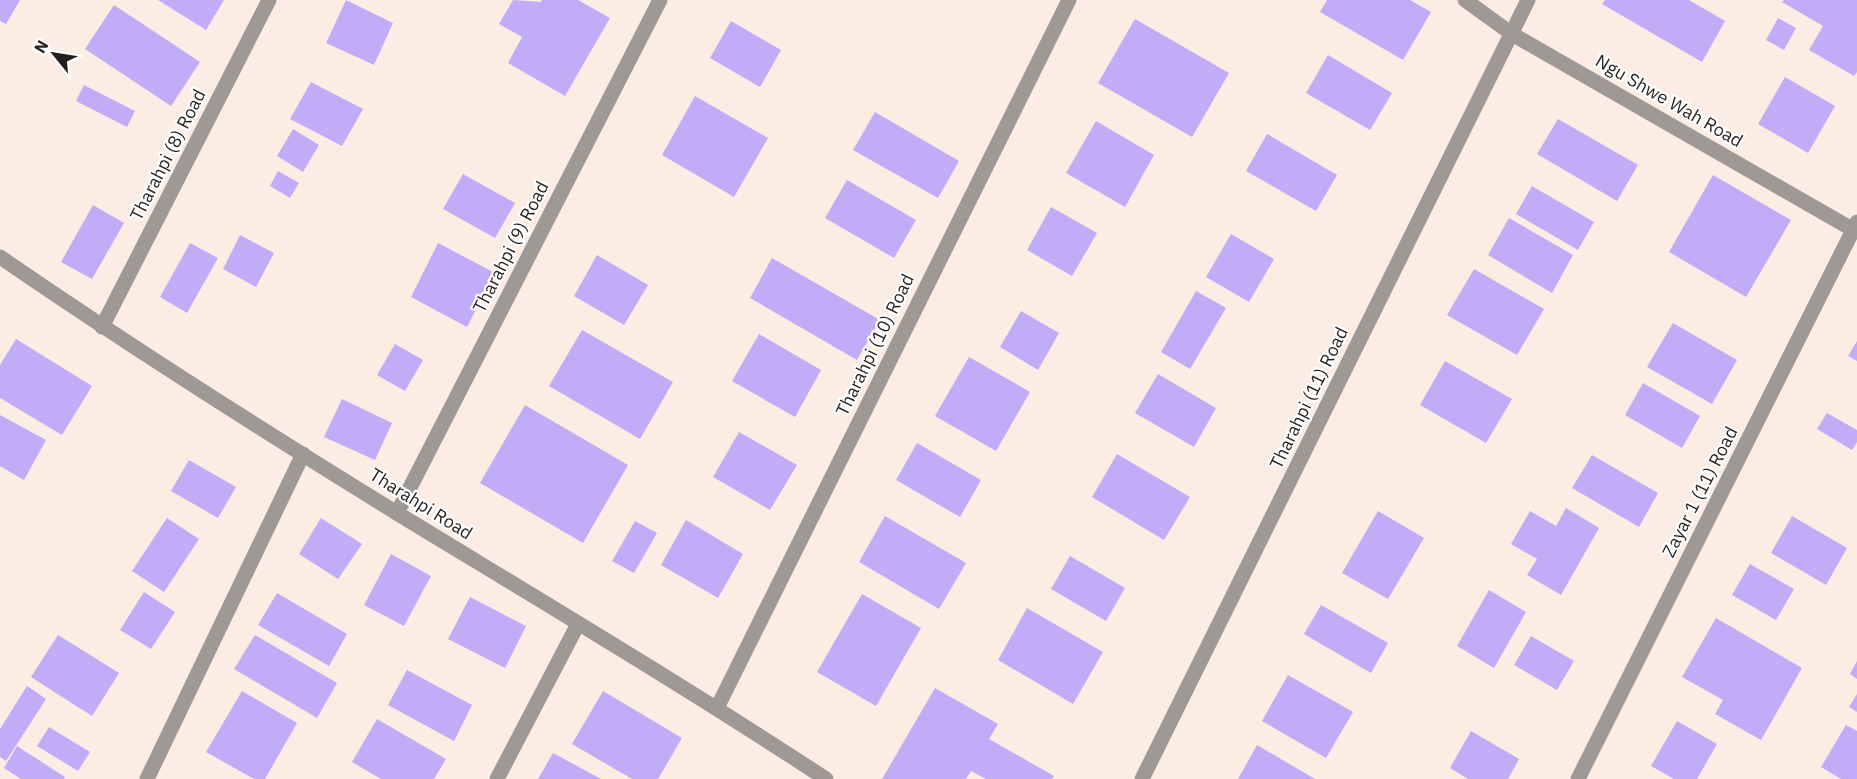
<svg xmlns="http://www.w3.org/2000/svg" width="1857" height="779" font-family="'IBM Plex Sans',sans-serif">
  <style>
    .building { fill: #c1acf7 }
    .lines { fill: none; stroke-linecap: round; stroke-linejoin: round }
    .minor { stroke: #9f9996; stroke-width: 15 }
    .labels { text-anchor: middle; stroke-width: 4.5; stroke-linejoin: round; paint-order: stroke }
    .street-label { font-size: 18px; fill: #241f1c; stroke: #fff }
  </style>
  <rect width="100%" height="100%" fill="#fbede4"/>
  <g class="building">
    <polygon points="0,0 20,0 6,24 0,21"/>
    <polygon points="158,0 224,0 206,30"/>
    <polygon points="346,0 393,23 374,65 326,43"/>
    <polygon points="513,0 541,2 542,0 578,0 610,18 565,96 508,63 522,37 499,24"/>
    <polygon points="1327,0 1410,0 1431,12 1403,60 1320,12"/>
    <polygon points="1605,0 1689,0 1725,21 1702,62 1602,4"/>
    <polygon points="1784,0 1857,0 1857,72 1854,76 1809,50 1823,26 1782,2"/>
    <polygon points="114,5 200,62 171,106 85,49"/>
    <polygon points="1778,18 1796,28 1784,50 1766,40"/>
    <polygon points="1135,19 1229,73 1192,137 1098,83"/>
    <polygon points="731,21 781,50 760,87 710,58"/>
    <polygon points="1328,55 1392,93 1370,130 1306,93"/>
    <polygon points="1785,77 1835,106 1808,153 1758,124"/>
    <polygon points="311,82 363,109 342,146 290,119"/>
    <polygon points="84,85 135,111 127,127 76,101"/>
    <polygon points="695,96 768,138 734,197 662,155"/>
    <polygon points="875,112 959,161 938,198 853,150"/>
    <polygon points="1558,119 1638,165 1617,201 1537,154"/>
    <polygon points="1096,121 1154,155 1125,207 1066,173"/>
    <polygon points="293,129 319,145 303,172 277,156"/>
    <polygon points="1267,134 1337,175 1316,211 1246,171"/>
    <polygon points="278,171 299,183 290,198 270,186"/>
    <polygon points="463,174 515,203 495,238 443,209"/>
    <polygon points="1713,175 1791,220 1746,297 1669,252"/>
    <polygon points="847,180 916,220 894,258 825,218"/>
    <polygon points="1532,186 1594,222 1578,250 1516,214"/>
    <polygon points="93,205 124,223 92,279 61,262"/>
    <polygon points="1051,207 1097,233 1072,276 1027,250"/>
    <polygon points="1509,218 1573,255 1552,293 1488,255"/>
    <polygon points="1231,234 1274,259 1249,302 1206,277"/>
    <polygon points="240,235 274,253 256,287 223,269"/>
    <polygon points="190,243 218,258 187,313 160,297"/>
    <polygon points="438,243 495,273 467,327 411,297"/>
    <polygon points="597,255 648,285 624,325 574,296"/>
    <polygon points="772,258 880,320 857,360 750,298"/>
    <polygon points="1474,269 1544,309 1517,355 1447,315"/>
    <polygon points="1196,291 1226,308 1190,369 1161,352"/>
    <polygon points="1021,311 1059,333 1038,370 1000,347"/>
    <polygon points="1673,323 1737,360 1712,404 1647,367"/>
    <polygon points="582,330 673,382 640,439 549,386"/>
    <polygon points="759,334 821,370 795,417 732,381"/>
    <polygon points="16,339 92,386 62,435 0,398 0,365"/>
    <polygon points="1857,341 1857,361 1848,356"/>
    <polygon points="395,344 423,360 405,391 377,375"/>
    <polygon points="969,357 1030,392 996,451 935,416"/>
    <polygon points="1445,361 1512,399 1486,443 1420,405"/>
    <polygon points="1158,374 1216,408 1194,447 1135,413"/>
    <polygon points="1643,383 1700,416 1682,448 1625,415"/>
    <polygon points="342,399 392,423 375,460 324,437"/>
    <polygon points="525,405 628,465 583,543 480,483"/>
    <polygon points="1827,413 1857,430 1857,442 1852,450 1817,429"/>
    <polygon points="0,415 46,440 24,480 0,466"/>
    <polygon points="739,432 797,465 770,510 713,477"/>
    <polygon points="917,443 981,480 960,517 896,480"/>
    <polygon points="1117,454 1190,497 1164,540 1092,497"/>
    <polygon points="1592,455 1658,493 1639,527 1572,488"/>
    <polygon points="189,460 236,487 218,518 171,491"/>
    <polygon points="1566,508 1599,528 1561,595 1527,575 1537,559 1511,544 1530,511 1556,526"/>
    <polygon points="1378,511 1424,538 1388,599 1342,573"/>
    <polygon points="885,516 966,563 939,609 859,562"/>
    <polygon points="1792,516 1847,548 1826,585 1771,553"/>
    <polygon points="167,518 199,539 164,592 132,571"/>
    <polygon points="321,518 362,544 338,579 299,554"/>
    <polygon points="686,520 743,554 718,598 661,565"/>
    <polygon points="635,521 657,533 634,573 612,561"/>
    <polygon points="391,554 431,576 404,626 364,605"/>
    <polygon points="1070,556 1125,588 1106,621 1051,589"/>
    <polygon points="1750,564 1794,589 1776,620 1732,595"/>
    <polygon points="1489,590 1526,612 1494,668 1457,646"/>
    <polygon points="144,592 175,612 151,649 120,630"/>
    <polygon points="277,593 347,634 329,666 258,625"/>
    <polygon points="862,594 921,628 876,706 817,672"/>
    <polygon points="470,597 526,626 505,668 448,639"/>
    <polygon points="1321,605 1388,643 1371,673 1304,634"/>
    <polygon points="1027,608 1103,652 1073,704 998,660"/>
    <polygon points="1716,618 1802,668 1761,740 1715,714 1723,700 1682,677"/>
    <polygon points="58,635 119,673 92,716 31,677"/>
    <polygon points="255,635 337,683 317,718 234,669"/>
    <polygon points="1531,636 1574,661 1557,690 1514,665"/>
    <polygon points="1857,661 1857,679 1850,674"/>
    <polygon points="407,670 472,705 454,741 388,705"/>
    <polygon points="1288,675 1353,712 1326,758 1262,721"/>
    <polygon points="27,686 46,699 6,761 0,757 0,729"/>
    <polygon points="935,688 998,724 989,739 1054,776 1052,779 986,779 971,771 966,779 882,779"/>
    <polygon points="242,691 297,723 265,779 254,779 206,752"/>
    <polygon points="603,691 682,738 658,779 632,779 572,744"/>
    <polygon points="1857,694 1857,712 1849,707"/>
    <polygon points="377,719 446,759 434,779 381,779 352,762"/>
    <polygon points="1677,721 1717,744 1697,779 1674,779 1651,766"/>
    <polygon points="1846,725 1857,731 1857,779 1841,779 1821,767"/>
    <polygon points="49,727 90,752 78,771 37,746"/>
    <polygon points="1471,731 1519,759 1508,779 1468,779 1450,768"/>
    <polygon points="1257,745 1315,779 1238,779"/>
    <polygon points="17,746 65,777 64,779 21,779 4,768"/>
    <polygon points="553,753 601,779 538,779"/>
  </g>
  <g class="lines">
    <g class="minor">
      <polyline points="1465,0 1512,34 1857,232"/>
      <path d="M 0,257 C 131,347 265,432 400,515 C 543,602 686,687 826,779"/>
      <polyline points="102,327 269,0"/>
      <polyline points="397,513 660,0"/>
      <polyline points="717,708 1069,0"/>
      <polyline points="147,779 303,454"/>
      <polyline points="497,779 578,624"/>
      <polyline points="1142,779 1528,0"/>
      <polyline points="1578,779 1857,222"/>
    </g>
  </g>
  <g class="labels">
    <g class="street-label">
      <text transform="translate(1669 101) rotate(30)" y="6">Ngu Shwe Wah Road</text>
      <text transform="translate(168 155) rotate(-63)" y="6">Tharahpi (8) Road</text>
      <text transform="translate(511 247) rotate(-63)" y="6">Tharahpi (9) Road</text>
      <text transform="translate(875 345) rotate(-64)" y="6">Tharahpi (10) Road</text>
      <text transform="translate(1309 398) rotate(-64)" y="6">Tharahpi (11) Road</text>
      <text transform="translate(1700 492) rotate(-63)" y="6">Zayar 1 (11) Road</text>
      <text transform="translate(421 504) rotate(32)" y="6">Tharahpi Road</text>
    </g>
  </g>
  <g transform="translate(54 54) rotate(300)" stroke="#ffffff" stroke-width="4.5" paint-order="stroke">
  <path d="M0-4.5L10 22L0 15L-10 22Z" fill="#241f1c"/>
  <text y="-9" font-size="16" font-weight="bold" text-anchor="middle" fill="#241f1c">N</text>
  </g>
</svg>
